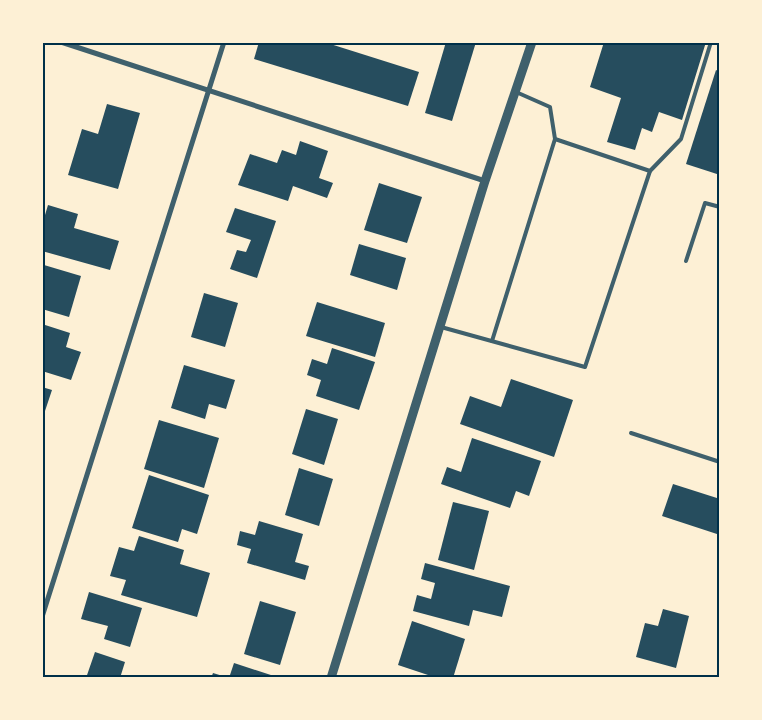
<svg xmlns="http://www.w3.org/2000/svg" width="762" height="720" font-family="Inter,sans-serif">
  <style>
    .building { fill: #264d5e }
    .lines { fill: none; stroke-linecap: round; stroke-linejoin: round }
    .service { stroke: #3f606c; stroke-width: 4 }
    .minor { stroke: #3f606c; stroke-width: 5 }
    .tertiary { stroke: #3f606c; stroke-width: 9 }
    .neatline { fill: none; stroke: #003049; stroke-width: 2 }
  </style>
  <rect width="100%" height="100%" fill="#fdf0d5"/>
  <g class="building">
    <polygon points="259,42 324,42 419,72 408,106 254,59"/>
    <polygon points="446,42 476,42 452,121 425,113"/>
    <polygon points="604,42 706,42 682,120 659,112 652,132 642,128 635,150 607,142 621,98 590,87"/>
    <polygon points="716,70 720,72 720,175 686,164"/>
    <polygon points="107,104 140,113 118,189 68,175 82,129 98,134"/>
    <polygon points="300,141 328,151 319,178 333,183 327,198 293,186 288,201 238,185 250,154 277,163 282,150 296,155"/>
    <polygon points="379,183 422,197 407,243 364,230"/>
    <polygon points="48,205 78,214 74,228 119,241 110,270 42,251 42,225"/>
    <polygon points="235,208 276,221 257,278 230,269 237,250 246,252 251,240 226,232"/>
    <polygon points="359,244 406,258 397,290 350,275"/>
    <polygon points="44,265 81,276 69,317 42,309 42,270"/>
    <polygon points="204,293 238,303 225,347 191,337"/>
    <polygon points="317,302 385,323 375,357 306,336"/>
    <polygon points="42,324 70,333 66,347 81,352 71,380 42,371"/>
    <polygon points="332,348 375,362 359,410 316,396 321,380 307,375 312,359 327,364"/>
    <polygon points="184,365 235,380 226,409 209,404 205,419 171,408"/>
    <polygon points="511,379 573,400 554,457 460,424 470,396 501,407"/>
    <polygon points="42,387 52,390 43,417 42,417"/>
    <polygon points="306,409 338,419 324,465 292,454"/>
    <polygon points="159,420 219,438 204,488 144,469"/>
    <polygon points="472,438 541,461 529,496 516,491 510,508 441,484 447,467 461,472"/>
    <polygon points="299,468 333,479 319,526 285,515"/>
    <polygon points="149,475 209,495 197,534 182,529 178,542 132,528"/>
    <polygon points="673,484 720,499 720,535 662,516"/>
    <polygon points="453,502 489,511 474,570 438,560"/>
    <polygon points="259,521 303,534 295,562 309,566 305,580 247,563 251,549 237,545 240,531 255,535"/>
    <polygon points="139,536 184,550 180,564 210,573 197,617 121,595 126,580 110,576 119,547 134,551"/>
    <polygon points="425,563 510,586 502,617 473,610 469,626 413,611 417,595 431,599 435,583 421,579"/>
    <polygon points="89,592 142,608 130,647 104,639 108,626 81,619"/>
    <polygon points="260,601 296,612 280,665 244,654"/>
    <polygon points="663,609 689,616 676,668 636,657 645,623 658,626"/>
    <polygon points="412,621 465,639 453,678 437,678 398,665"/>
    <polygon points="95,652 125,662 120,678 86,678"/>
    <polygon points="234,663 277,677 276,678 229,678"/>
    <polygon points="213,673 226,677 226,678 211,678"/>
  </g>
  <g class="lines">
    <g class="service">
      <polyline points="516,92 550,107 555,139 650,171"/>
      <polyline points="686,261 705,203 720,207"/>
      <polyline points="441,327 585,367 650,171 681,139 711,42"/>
      <polyline points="492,341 555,139"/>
      <polyline points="631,433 720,462"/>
    </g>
    <g class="minor">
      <polyline points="61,42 485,181"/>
      <polyline points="42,617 224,42"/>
    </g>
    <polyline class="tertiary" points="331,678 485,181 532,42"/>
  </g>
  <rect width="762" height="720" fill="none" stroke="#fdf0d5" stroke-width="88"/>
  <rect x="44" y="44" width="674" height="632" class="neatline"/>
</svg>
